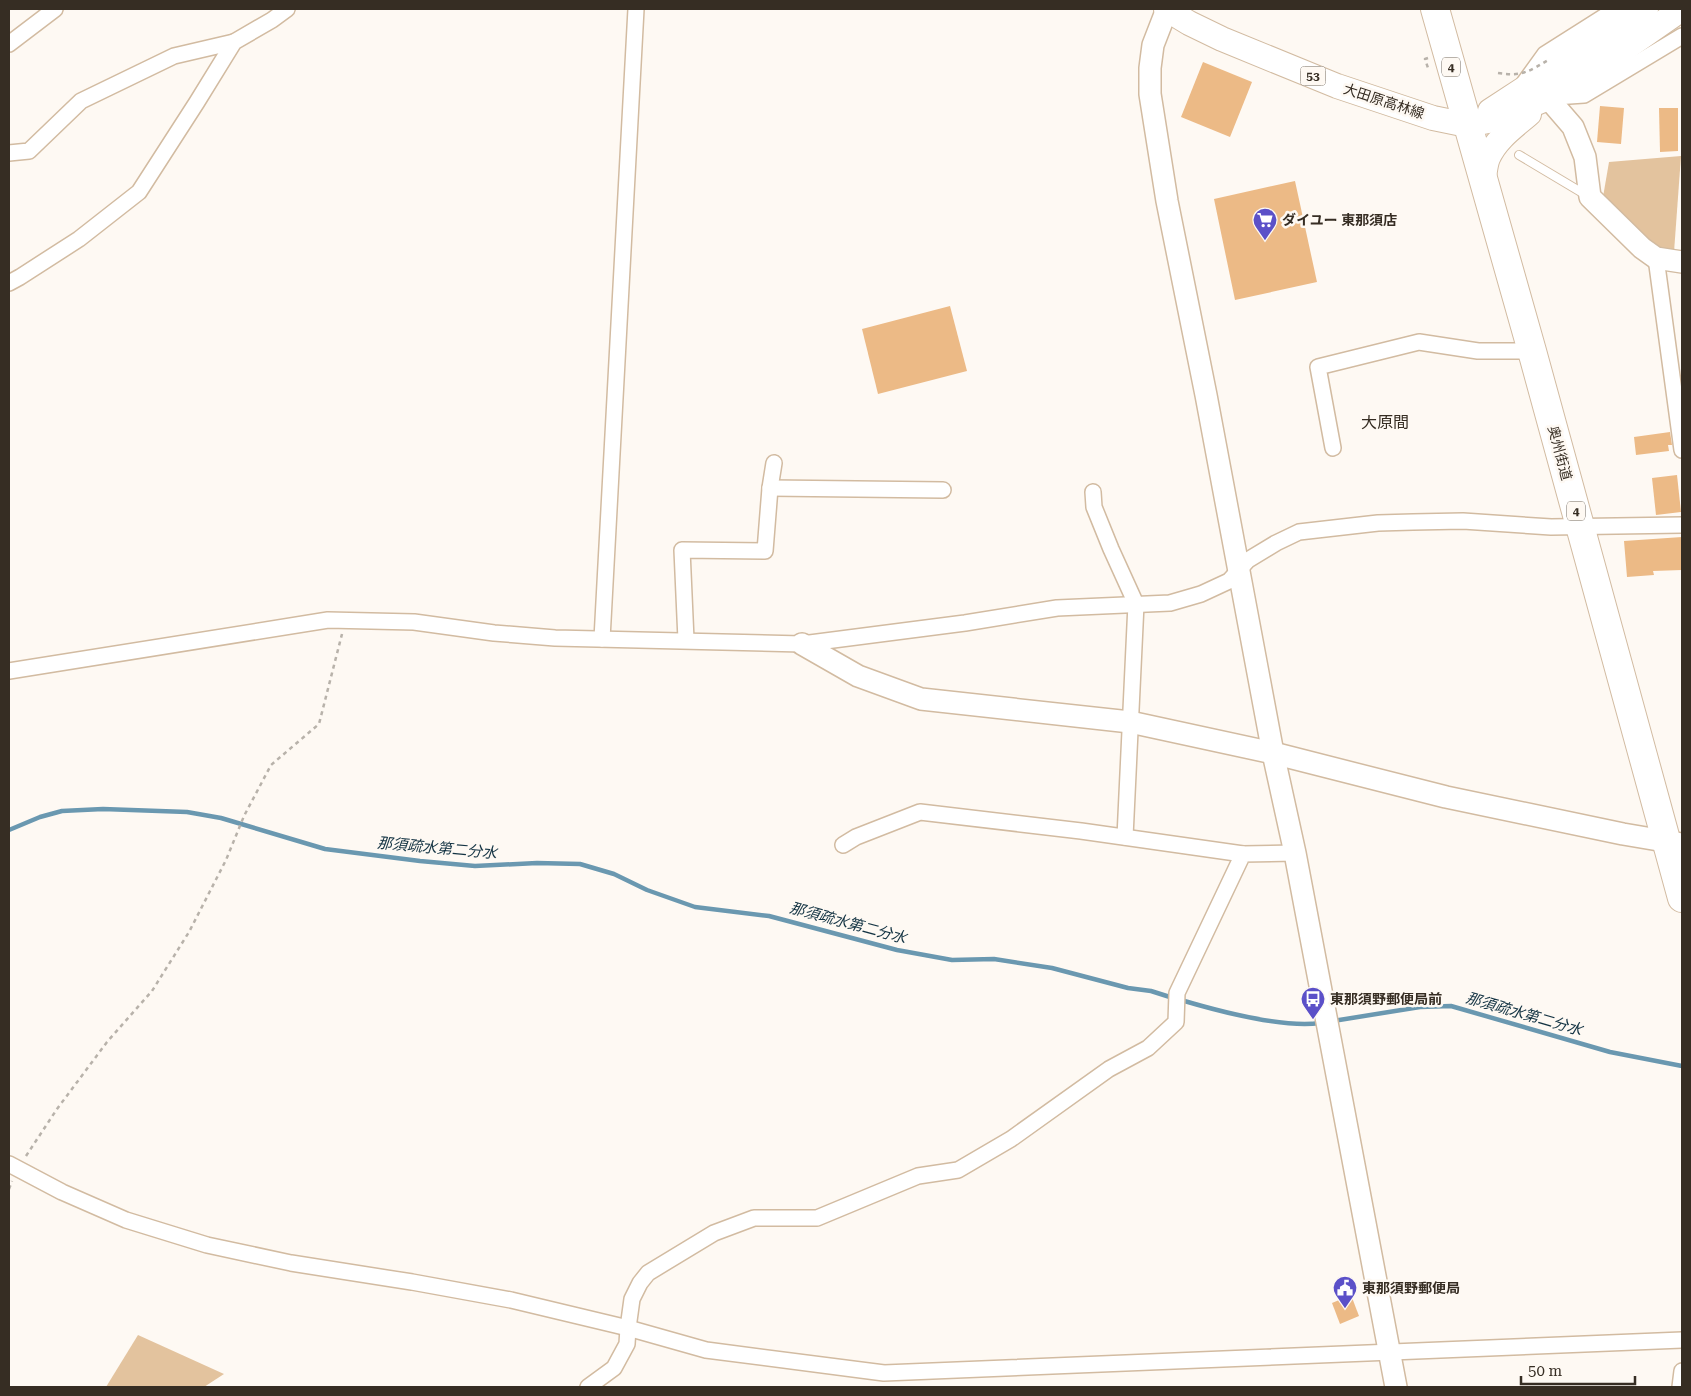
<svg xmlns="http://www.w3.org/2000/svg" width="1691" height="1396" font-family="'Roboto Serif','Noto Sans JP',serif">
  <style>
    .green { fill: #e3c39e }
    .lines { fill: none; stroke-linecap: round; stroke-linejoin: round }
    .stream { stroke: #6a98b0; stroke-width: 4.5 }
    .building { fill: #ecba86 }
    .lane-casing { stroke: #d2bba1; stroke-width: 10 }
    .street-casing { stroke: #d2bba1; stroke-width: 18 }
    .secondary-casing { stroke: #d2bba1; stroke-width: 24 }
    .primary-casing { stroke: #d2bba1; stroke-width: 26 }
    .highway-casing { stroke: #d2bba1; stroke-width: 30 }
    .path { stroke: #b8b2aa; stroke-width: 2.5; stroke-dasharray: 4 4; stroke-linecap: butt }
    .lane { stroke: #fff; stroke-width: 8 }
    .street { stroke: #fff; stroke-width: 15 }
    .secondary { stroke: #fff; stroke-width: 21 }
    .primary { stroke: #fff; stroke-width: 24 }
    .highway { stroke: #fff; stroke-width: 28 }
    .path-bridge { stroke: #b8b2aa; stroke-width: 2.5; stroke-dasharray: 4 4; stroke-linecap: butt }
    .labels { text-anchor: middle; stroke-width: 5; stroke-linejoin: round; paint-order: stroke }
    .shield { fill: #fef9f3; stroke: #726a61; stroke-width: 1 }
    .shield-label { font-size: 12px; font-weight: bold; fill: #362d23 }
    .street-label { font-size: 14px; fill: #362d23; stroke: #fef9f3 }
    .poi-label { font-size: 14px; font-weight: bold; fill: #362d23; stroke: #fef9f3; text-anchor: start }
    .water-label { font-size: 15px; font-style: italic; fill: #123242; stroke: #fef9f3 }
    .quarter-label { font-size: 16px; fill: #362d23; stroke: #fef9f3 }
  </style>
  <rect width="100%" height="100%" fill="#fef9f3"/>
  <g class="green">
    <polygon points="1681,156 1674,252 1648,246 1603,197 1609,162"/>
    <polygon points="138,1335 224,1374 204,1387 106,1387"/>
  </g>
  <g class="lines">
    <g class="stream">
      <polyline points="9,830 40,817 62,811 103,809 187,812 221,818 325,849 420,861 475,866 537,863 580,864 614,874 647,890 695,907 769,916 897,950 952,960 994,959 1052,968 1128,988 1151,991 1173,998"/>
      <path d="M 1181,1000 C 1218,1011 1282,1028 1320,1023"/>
      <polyline points="1333,1021 1420,1007 1451,1006 1610,1052 1682,1066"/>
    </g>
  </g>
  <g class="building">
    <polygon points="1203,62 1252,82 1230,137 1181,117"/>
    <polygon points="1600,106 1624,108 1621,144 1597,142"/>
    <polygon points="1659,108 1678,108 1678,151 1660,152"/>
    <polygon points="1295,181 1317,282 1235,300 1214,199"/>
    <polygon points="950,306 967,371 878,394 862,329"/>
    <polygon points="1670,432 1672,445 1668,445 1669,451 1636,455 1634,437"/>
    <polygon points="1677,475 1681,512 1656,515 1652,478"/>
    <polygon points="1682,537 1682,570 1653,571 1654,575 1627,577 1624,541"/>
    <polygon points="1351,1295 1359,1316 1340,1324 1332,1303"/>
  </g>
  <g class="lines">
    <defs>
      <polyline id="lane" points="1519,155 1586,195"/>
      <g id="street">
        <polyline points="9,44 55,9"/>
        <polyline points="1524,83 1545,54 1616,9"/>
        <polyline points="1555,97 1584,95 1682,36"/>
        <polyline points="9,153 29,151 81,101 174,56 234,42"/>
        <polyline points="1656,258 1682,450"/>
        <polyline points="9,283 20,277 79,239 139,192 197,102 234,42 272,20 287,9"/>
        <polyline points="1333,448 1318,367 1419,342 1478,351 1532,351"/>
        <polyline points="770,488 943,490"/>
        <polyline points="1093,492 1094,507 1111,549 1136,604 1125,837"/>
        <polyline points="602,639 636,9"/>
        <polyline points="686,640 682,550 765,551 770,488 774,463"/>
        <polyline points="9,671 328,620 414,622 494,633 555,638 802,644 965,623 1057,608 1170,603 1201,594 1229,581 1248,560 1276,543 1299,532 1378,523 1413,522 1463,521 1551,527 1682,525"/>
        <polyline points="843,845 856,837 920,812 1081,831 1243,854"/>
        <polyline points="9,1164 62,1192 126,1220 207,1245 291,1263 412,1282 511,1300 628,1328 706,1350 884,1373 1682,1340"/>
        <polyline points="588,1387 614,1368 627,1344 628,1328 632,1299 640,1283 648,1273 714,1233 754,1218 817,1218 918,1176 958,1170 1011,1139 1109,1069 1148,1048 1176,1022 1177,993 1243,854 1295,853"/>
        <polyline points="1680,1387 1682,1371"/>
      </g>
      <g id="secondary">
        <polyline points="1167,9 1153,45 1150,68 1150,94 1167,201 1206,395 1273,753 1295,853 1396,1387"/>
        <polyline points="1548,98 1573,127 1585,157 1590,197 1642,248 1656,258 1682,262"/>
        <polyline points="802,644 858,676 921,699 1130,722 1273,753 1446,797 1623,834 1682,844"/>
      </g>
      <g id="primary">
        <polyline points="1166,9 1189,23 1222,39 1337,86 1433,118 1467,125 1499,119 1548,98 1616,55 1682,9"/>
        <polyline points="1490,111 1646,9"/>
        <path d="M 1483,182 C 1485,174 1485,165 1488,158 C 1496,139 1515,126 1529,114"/>
      </g>
      <polyline id="highway" points="1435,9 1532,351 1682,898"/>
    </defs>
    <use href="#lane" class="lane-casing"/>
    <use href="#street" class="street-casing"/>
    <use href="#secondary" class="secondary-casing"/>
    <use href="#primary" class="primary-casing"/>
    <use href="#highway" class="highway-casing"/>
    <g class="path">
      <polyline points="1428,58 1425,59 1428,68"/>
      <polyline points="26,1156 57,1109 107,1042 152,991 189,932 226,860 244,816 271,765 319,724 342,634"/>
      <polyline points="9,1189 12,1181"/>
    </g>
    <use href="#lane" class="lane"/>
    <use href="#street" class="street"/>
    <use href="#secondary" class="secondary"/>
    <use href="#primary" class="primary"/>
    <use href="#highway" class="highway"/>
    <path class="path-bridge" d="M 1498,73 C 1523,77 1529,71 1550,59"/>
  </g>
  <defs>
    <symbol id="supermarket-pin" viewBox="-11 -11 22 30"><path d="M0 17L-7.5 6A9.5 9.5 0 1 1 7.5 6Z" fill="#5b50c8" stroke="#fef9f3"/><path d="M-6-5.5h2.5l.6 2H6L4.5 2H-2.5L-4.4-4H-6ZM-1.5 3.2a1.3 1.3 0 1 0 .1 0ZM3 3.2a1.3 1.3 0 1 0 .1 0Z" fill="#fff"/></symbol>
    <symbol id="bus-pin" viewBox="-11 -11 22 30"><path d="M0 17L-7.5 6A9.5 9.5 0 1 1 7.5 6Z" fill="#5b50c8" stroke="#fef9f3"/><path d="M-5-6H5V4H4V6H2V4H-2V6H-4V4H-5ZM-3.5-4V0h7V-4ZM-3.5 1.2v1.5H-2V1.2ZM2 1.2v1.5H3.5V1.2Z" fill="#fff"/></symbol>
    <symbol id="civic-pin" viewBox="-11 -11 22 30"><path d="M0 17L-7.5 6A9.5 9.5 0 1 1 7.5 6Z" fill="#5b50c8" stroke="#fef9f3"/><path d="M-.6-6.5H3V-4.5H.6V-3L4-1V1h2V6H-6V1h2V-1L-.6-3ZM-1.2 2.5V6h2.4V2.5Z" fill="#fff"/></symbol>
  </defs>
  <g fill-rule="evenodd">
    <use href="#supermarket-pin" x="1251" y="206" width="28" height="38"/>
    <use href="#bus-pin" x="1299" y="985" width="28" height="38"/>
    <use href="#civic-pin" x="1331" y="1274" width="28" height="38"/>
  </g>
  <g class="labels">
    <g class="shield">
      <rect x="1442" y="57.5" width="18" height="19" rx="4"/>
      <rect x="1300.5" y="66.5" width="25" height="19" rx="4"/>
      <rect x="1567" y="501.5" width="18" height="19" rx="4"/>
    </g>
    <g class="shield-label">
      <text x="1451" y="71">4</text>
      <text x="1313" y="80">53</text>
      <text x="1576" y="515">4</text>
    </g>
    <g class="street-label">
      <text transform="translate(1384 101) rotate(18)" y="5">大田原高林線</text>
      <text transform="translate(1560 453) rotate(75)" y="5">奥州街道</text>
    </g>
    <g class="poi-label">
      <text x="1282" y="225">ダイユー 東那須店</text>
      <text x="1330" y="1004">東那須野郵便局前</text>
      <text x="1362" y="1293">東那須野郵便局</text>
    </g>
    <g class="water-label">
      <text transform="translate(437 848) rotate(5)" y="5">那須疏水第二分水</text>
      <text transform="translate(848 923) rotate(15)" y="5">那須疏水第二分水</text>
      <text transform="translate(1524 1014) rotate(16)" y="5">那須疏水第二分水</text>
    </g>
    <g class="quarter-label">
      <text x="1385" y="428">大原間</text>
    </g>
  </g>
  <rect width="1691" height="1396" fill="none" stroke="#362d23" stroke-width="20"/>
  <path d="M1521 1376v8h114v-8" fill="none" stroke="#362d23" stroke-width="2.5"/>
  <text x="1528" y="1376" font-size="15" fill="#362d23" stroke="#fef9f3" stroke-width="4" paint-order="stroke">50 m</text>
</svg>
